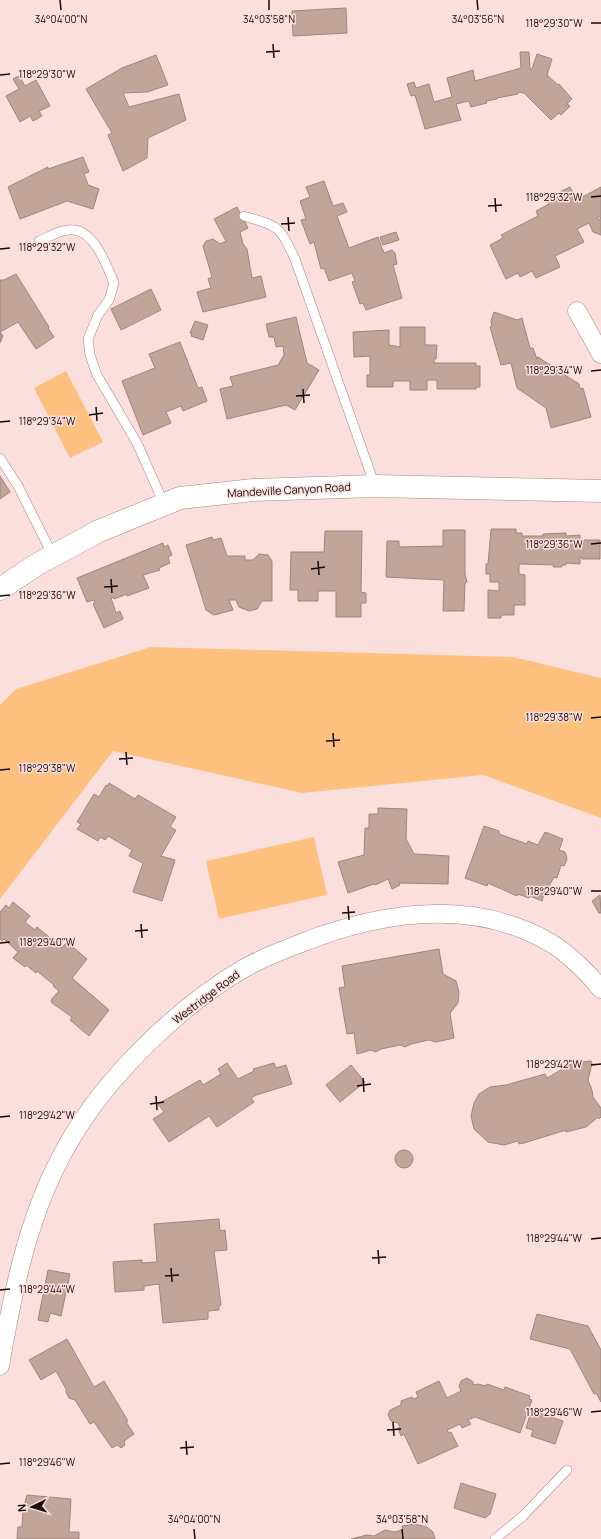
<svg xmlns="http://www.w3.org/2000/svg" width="601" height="1539" font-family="Manrope,sans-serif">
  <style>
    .green { fill: #fdc07e }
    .building { fill: #c2a599; stroke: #a08579 }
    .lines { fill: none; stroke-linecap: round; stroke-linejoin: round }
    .service-casing { stroke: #a68785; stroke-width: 10 }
    .minor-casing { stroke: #a68785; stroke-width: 19 }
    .tertiary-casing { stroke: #a68785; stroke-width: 23 }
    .service { stroke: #fff; stroke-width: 9 }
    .minor { stroke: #fff; stroke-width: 18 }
    .tertiary { stroke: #fff; stroke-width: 22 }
    .ticks { fill: none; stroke: #130808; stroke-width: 1.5 }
    .labels { text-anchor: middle; stroke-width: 3; stroke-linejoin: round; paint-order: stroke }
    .street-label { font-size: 11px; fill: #130808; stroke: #fbdfdd }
    .ticks-label { font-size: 10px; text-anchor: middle; fill: #130808; stroke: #fbdfdd; stroke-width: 3; stroke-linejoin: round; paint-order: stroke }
  </style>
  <rect width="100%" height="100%" fill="#fbdfdd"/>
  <g class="green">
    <polygon points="66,371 103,442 70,458 34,388"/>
    <polygon points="151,647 513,657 601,678 601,818 483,775 302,793 113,751 0,899 0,705 16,689"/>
    <polygon points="314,837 327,895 219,919 206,861"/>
  </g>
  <g class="building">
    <polygon points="346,8 347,33 293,36 292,11"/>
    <polygon points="520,52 529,52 530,69 532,69 537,54 552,59 547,75 558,85 559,84 572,99 567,104 570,106 561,115 559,113 551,120 524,93 518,92 518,94 497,98 497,99 486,101 487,103 471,107 469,101 456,104 461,120 425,129 415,95 411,96 407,84 414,82 416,88 429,84 434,102 452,97 447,78 473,70 475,81 521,68"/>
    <polygon points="156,55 168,85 147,92 123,93 129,107 179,94 186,120 148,138 147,158 123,171 108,135 112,133 86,89 122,68"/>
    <polygon points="19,76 25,86 36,80 50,106 39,111 42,116 33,121 30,116 20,122 6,96 19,89 13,79"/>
    <polygon points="83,157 89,172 84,174 88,185 99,189 93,209 67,201 20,219 8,187 48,167 48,169"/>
    <polygon points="324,181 333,206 343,203 347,212 337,216 349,248 378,237 384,253 392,250 395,253 397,264 393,265 402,298 366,310 363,303 360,304 352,282 355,281 352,273 329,281 324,268 321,269 314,242 310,244 301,220 306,219 300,201 310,197 306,187"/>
    <polygon points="570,187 577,200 601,187 601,216 597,218 599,220 601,217 601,235 593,232 589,223 577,229 584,242 555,256 560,267 536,278 532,271 520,277 518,273 506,279 490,245 503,238 501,235 538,216 536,211 549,204 546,199"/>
    <polygon points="237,207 248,228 240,232 243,244 247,249 252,278 261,276 266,297 203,312 197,292 211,288 208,279 212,277 203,246 206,241 210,240 213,239 220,244 226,241 214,219"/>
    <polygon points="396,232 399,240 383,245 380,237"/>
    <polygon points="16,274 49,327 48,328 54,337 36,349 18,322 0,332 3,336 0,343 0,280 4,280"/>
    <polygon points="151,289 161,310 121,330 111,309"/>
    <polygon points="494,312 517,320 522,318 530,348 533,348 537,359 538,357 579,384 580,389 583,388 591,417 551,428 546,408 517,388 511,363 501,365 490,327 492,326 491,321"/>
    <polygon points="296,317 307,363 319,370 295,410 286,405 227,419 220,389 233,386 230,377 278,365 284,355 283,346 276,347 274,337 269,337 266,324"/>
    <polygon points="195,321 208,325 203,340 191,336 192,333 190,333"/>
    <polygon points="400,327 425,327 425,345 437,345 436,359 434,359 434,363 476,363 476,366 480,366 480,387 476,387 476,389 437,389 437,380 427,380 427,390 410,390 410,381 393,381 393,387 367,387 367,375 370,375 370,356 354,357 353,332 389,330 389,345 400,347"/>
    <polygon points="180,342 198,388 202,387 207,401 183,411 181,406 166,412 171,423 143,435 122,381 155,368 149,354"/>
    <polygon points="0,476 10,492 0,499"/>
    <polygon points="491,529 516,529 516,533 522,533 522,536 543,536 543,534 566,533 566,536 580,535 580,544 583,544 583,540 600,540 600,559 582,559 582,557 580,557 580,564 566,563 566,565 562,565 562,567 553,567 554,565 519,564 519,574 525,575 525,605 514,605 514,615 501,615 501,618 488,618 488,590 499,591 499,582 490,582 490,574 486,574 486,564 488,564"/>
    <polygon points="443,530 465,530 465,574 467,582 465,583 464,611 443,611 444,580 386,577 387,541 399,541 399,547 443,546"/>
    <polygon points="325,531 362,531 361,592 366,593 366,603 361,603 361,617 336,617 336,591 318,591 318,601 298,601 298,590 290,590 291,552 324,552"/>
    <polygon points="212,537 213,540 221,538 227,556 245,556 245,560 253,560 259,554 268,555 272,561 272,601 262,601 257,609 249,611 239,607 236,600 229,600 233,610 214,615 206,610 186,545"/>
    <polygon points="163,543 164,547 168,545 172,555 168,557 170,563 159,568 160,570 143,575 149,588 127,596 127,594 114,599 113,597 111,598 116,613 120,611 123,619 104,628 93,604 95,603 94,600 87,602 77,578"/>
    <polygon points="109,783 135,799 138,795 176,817 170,827 176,830 161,856 175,860 162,901 133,892 143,863 129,856 132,850 108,836 105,840 100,837 98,841 77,829 81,824 77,822 94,794 99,797 106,785 108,786"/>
    <polygon points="378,808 407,809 406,839 414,854 449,856 448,884 399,883 400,885 392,889 388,879 375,885 374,884 348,893 338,862 364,855 365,828 369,828 369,814 378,814"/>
    <polygon points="484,826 499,831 499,834 527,844 528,841 538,845 545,832 563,839 559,850 565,852 567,858 566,862 564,866 561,865 557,878 554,877 548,888 546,887 542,901 530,896 529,898 518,894 517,896 488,883 487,886 465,878"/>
    <polygon points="600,895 601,913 599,913 592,901"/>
    <polygon points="13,902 30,916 25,922 35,930 37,927 62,948 67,942 87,959 72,978 109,1010 89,1036 70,1020 72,1017 52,1003 51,1000 59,991 53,986 54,985 37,971 36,973 26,965 25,967 13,958 18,952 4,939 2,941 0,939 0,912 6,905 9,908"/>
    <polygon points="439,949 443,974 456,981 459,992 458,1003 450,1013 454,1038 436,1042 429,1040 411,1044 405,1047 400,1045 381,1049 376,1052 371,1050 357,1054 354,1033 347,1034 339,988 345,987 342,966"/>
    <polygon points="591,1061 592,1063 588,1080 592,1090 593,1097 601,1108 601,1117 599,1119 598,1117 586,1127 566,1132 566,1130 524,1143 519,1144 518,1141 504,1145 488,1142 474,1129 471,1116 474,1103 479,1094 490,1087 506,1085 545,1074 547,1078 573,1063"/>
    <polygon points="227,1063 238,1079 254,1071 253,1069 274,1063 276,1068 286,1065 292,1084 256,1095 251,1098 254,1102 217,1127 209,1116 169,1142 153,1119 164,1112 158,1104 200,1080 203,1085 221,1074 218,1069"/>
    <polygon points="351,1065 365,1082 340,1102 326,1085"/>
    <circle cx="404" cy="1159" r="9"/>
    <polygon points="219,1219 220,1231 225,1230 227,1250 214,1251 221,1305 219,1306 219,1310 208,1311 208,1319 163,1323 159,1284 144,1286 144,1290 115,1292 113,1262 142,1260 142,1263 157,1262 154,1224"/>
    <polygon points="48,1270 70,1274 61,1316 50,1313 48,1322 38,1320"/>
    <polygon points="537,1314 588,1326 601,1350 601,1402 596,1393 594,1394 570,1349 530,1339"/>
    <polygon points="67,1339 94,1387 104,1381 128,1421 126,1422 134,1434 124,1441 125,1445 121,1448 117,1445 112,1448 94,1422 90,1424 75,1400 69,1398 66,1392 66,1389 56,1371 41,1380 29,1360"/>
    <polygon points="467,1378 472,1381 474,1385 478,1384 486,1386 487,1384 504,1390 505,1387 530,1396 529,1399 532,1400 520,1433 475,1417 468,1420 471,1424 462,1428 460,1424 447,1430 449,1433 451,1432 458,1446 418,1464 404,1434 401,1436 398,1428 400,1427 398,1423 391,1421 388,1415 390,1410 401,1405 401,1401 412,1397 414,1399 418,1397 416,1392 439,1381 447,1398 461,1391 459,1386 461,1381"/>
    <polygon points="539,1413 563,1421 555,1444 531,1436 533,1430 526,1428 530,1415 537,1417"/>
    <polygon points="461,1483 496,1494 490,1514 485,1518 454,1508"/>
    <polygon points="27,1495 71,1499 69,1532 79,1532 79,1539 17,1539 18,1527 22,1527 23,1510"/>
    <polygon points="414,1524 427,1527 433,1532 435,1539 351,1539 367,1535 374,1536 385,1530 394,1532 403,1530 402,1526"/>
  </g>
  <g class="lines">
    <defs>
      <g id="service">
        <path d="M 244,216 C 280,227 279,225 295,259 L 375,486"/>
        <path d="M 39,241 C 49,237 63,228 74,230 C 95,232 107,266 114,283 L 109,300 L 98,315 L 88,339 L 90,355 L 97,375 L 137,443 L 164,504"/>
        <polyline points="0,458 18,486 53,556"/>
        <polyline points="495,1539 523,1516 567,1470"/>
      </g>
      <g id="minor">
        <polyline points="577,311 601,354"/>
        <path d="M 0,1366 C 13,1290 29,1211 68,1144 C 105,1078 178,1007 243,969 C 267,955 294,946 320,936 C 394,910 478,901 549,942 C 567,952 588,973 601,989"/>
      </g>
      <polyline id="tertiary" points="0,589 36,565 99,531 180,498 253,490 375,486 601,491"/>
    </defs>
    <use href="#service" class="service-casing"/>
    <use href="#minor" class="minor-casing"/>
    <use href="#tertiary" class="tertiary-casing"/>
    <use href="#service" class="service"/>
    <use href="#minor" class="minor"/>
    <use href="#tertiary" class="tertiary"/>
  </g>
  <path class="ticks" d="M 60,0 L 61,10M 269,0 L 269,10M 477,0 L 478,10M 591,23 L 601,23M 273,44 L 274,58M 266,52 L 280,51M 0,75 L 10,74M 591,197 L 601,196M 495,198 L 496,212M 488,206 L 502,205M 288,217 L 289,231M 281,224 L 295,223M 0,249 L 10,248M 591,371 L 601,370M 303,389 L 304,403M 296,396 L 310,395M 96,407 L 97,421M 89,415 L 103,413M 0,422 L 10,421M 591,544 L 601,543M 318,561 L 319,575M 311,569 L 325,567M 111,579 L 112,593M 104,587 L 118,586M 0,596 L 10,595M 591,718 L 601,717M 333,733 L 334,747M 326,741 L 340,740M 126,752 L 127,765M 119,759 L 133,758M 0,770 L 10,769M 591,891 L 601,891M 348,906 L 349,920M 342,913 L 355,912M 141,924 L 142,938M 135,931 L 148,930M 0,943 L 10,942M 591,1065 L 601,1064M 363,1078 L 364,1092M 357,1086 L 371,1084M 156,1096 L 157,1110M 150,1104 L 164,1102M 0,1117 L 10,1116M 591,1239 L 601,1238M 378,1250 L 379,1264M 372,1258 L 386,1257M 171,1268 L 172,1282M 165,1276 L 179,1275M 0,1290 L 10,1289M 591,1412 L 601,1411M 393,1422 L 394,1436M 387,1430 L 401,1429M 186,1441 L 187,1455M 180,1448 L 194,1447M 0,1464 L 10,1463M 194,1529 L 195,1539M 402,1529 L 403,1539"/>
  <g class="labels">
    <g class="street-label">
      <text transform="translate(289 490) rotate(-3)" y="4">Mandeville Canyon Road</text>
      <text transform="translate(206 997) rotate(-37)" y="4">Westridge Road</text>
    </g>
  </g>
  <g class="ticks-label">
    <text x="61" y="23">34°04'00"N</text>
    <text x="269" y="23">34°03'58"N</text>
    <text x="478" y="23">34°03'56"N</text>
    <text x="554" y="27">118°29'30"W</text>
    <text x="47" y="78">118°29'30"W</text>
    <text x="554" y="201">118°29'32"W</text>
    <text x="47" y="251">118°29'32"W</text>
    <text x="554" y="374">118°29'34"W</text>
    <text x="47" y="425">118°29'34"W</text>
    <text x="554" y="548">118°29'36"W</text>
    <text x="47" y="599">118°29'36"W</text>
    <text x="554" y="721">118°29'38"W</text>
    <text x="47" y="772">118°29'38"W</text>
    <text x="554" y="895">118°29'40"W</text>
    <text x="47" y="946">118°29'40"W</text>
    <text x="554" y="1068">118°29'42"W</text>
    <text x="47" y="1119">118°29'42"W</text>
    <text x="554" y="1242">118°29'44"W</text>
    <text x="47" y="1293">118°29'44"W</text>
    <text x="554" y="1416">118°29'46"W</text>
    <text x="47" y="1466">118°29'46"W</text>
    <text x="194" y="1523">34°04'00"N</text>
    <text x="402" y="1523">34°03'58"N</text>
  </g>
  <g transform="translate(32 1507) rotate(265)" stroke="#fbdfdd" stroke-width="3" paint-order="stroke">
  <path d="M0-3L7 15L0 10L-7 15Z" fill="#130808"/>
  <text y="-6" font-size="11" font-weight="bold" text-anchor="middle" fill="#130808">N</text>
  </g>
</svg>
